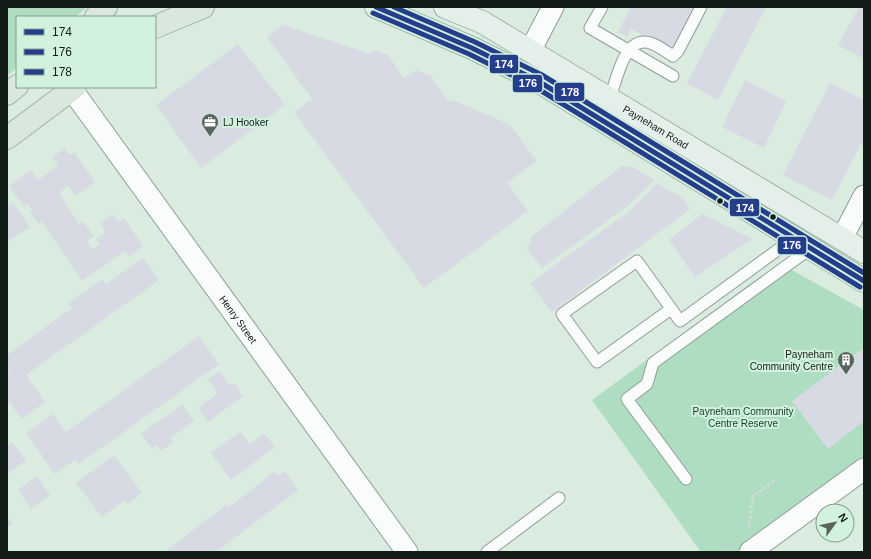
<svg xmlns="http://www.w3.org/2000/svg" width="871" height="559" font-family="Arial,sans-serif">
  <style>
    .green { fill: #afddc2 }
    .building { fill: #d8dae3 }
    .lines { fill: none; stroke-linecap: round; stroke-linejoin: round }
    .lane-casing { stroke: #919e96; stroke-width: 13 }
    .street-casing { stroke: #919e96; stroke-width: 23 }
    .primary-casing { stroke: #9fb3a7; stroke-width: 24 }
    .highway-casing { stroke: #9fb3a7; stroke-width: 24 }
    .path { stroke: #d5dbd8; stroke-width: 2.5; stroke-dasharray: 3 2; stroke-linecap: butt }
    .lane { stroke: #f9fcfa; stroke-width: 11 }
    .street { stroke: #f9fcfa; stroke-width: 21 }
    .primary { stroke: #e5efe9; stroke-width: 22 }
    .highway { stroke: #d9e7df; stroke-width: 22 }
    .bus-1-casing { stroke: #d3f2de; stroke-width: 8 }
    .bus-2-casing { stroke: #d3f2de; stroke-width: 8 }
    .bus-3-casing { stroke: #d3f2de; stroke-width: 8 }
    .bus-1 { stroke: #243e8c; stroke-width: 5 }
    .bus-2 { stroke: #243e8c; stroke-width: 5 }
    .bus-3 { stroke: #243e8c; stroke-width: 5 }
    .bus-dot { fill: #121d17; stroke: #d3f2de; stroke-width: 1.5 }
    .labels { text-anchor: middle; stroke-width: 4; stroke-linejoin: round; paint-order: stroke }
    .poi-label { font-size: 10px; fill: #121d17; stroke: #d3f2de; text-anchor: start }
    .street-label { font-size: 10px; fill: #121d17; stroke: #d3f2de }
    .park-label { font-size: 10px; fill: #103c26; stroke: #d3f2de }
    .line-badge { stroke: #d3f2de; stroke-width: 1.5 }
    .badge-label { font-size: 11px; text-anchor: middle; font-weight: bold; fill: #fff }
  </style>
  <rect width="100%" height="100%" fill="#daebe0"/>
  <g class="green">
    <polygon points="7,7 87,7 75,17 17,17 17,67 7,76"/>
    <polygon points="779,263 864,310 864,456 735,552 701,552 592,400"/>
  </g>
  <g class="building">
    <polygon points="631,7 696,7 690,18 700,24 686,50 676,44 671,51 631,29 627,37 618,32"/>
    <polygon points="727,7 766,7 718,100 687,83"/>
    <polygon points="859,7 864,7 864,59 838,45"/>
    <polygon points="283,25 371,54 376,50 388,55 404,78 416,70 430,75 449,102 452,100 509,124 537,161 507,183 528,211 424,288 294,112 312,99 267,37"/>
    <polygon points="238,44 285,105 201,168 156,105"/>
    <polygon points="745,80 786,101 764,148 722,127"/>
    <polygon points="830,83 864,100 864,138 832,200 783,175"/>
    <polygon points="65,148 69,155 74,152 95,182 75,196 68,186 59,193 79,224 83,221 94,236 87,241 93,249 100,244 96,238 106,232 100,223 113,214 118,222 124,218 143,246 129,257 125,251 82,281 42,222 38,224 29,211 32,210 27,203 24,207 9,186 31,170 38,180 58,166 52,157"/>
    <polygon points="622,166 633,167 655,180 629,205 542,268 526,247 531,244 531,237"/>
    <polygon points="657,183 682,198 690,209 552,312 530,283 631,210"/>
    <polygon points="13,203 30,227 7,242 7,218 9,217 7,208"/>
    <polygon points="702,214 752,239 695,277 669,240"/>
    <polygon points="143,258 159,280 26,375 45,402 22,419 7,399 7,372 10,370 7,366 7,355 72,308 68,303 102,279 106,284"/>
    <polygon points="199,336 219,364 79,464 75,460 55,474 26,433 53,414 66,432"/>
    <polygon points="864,348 864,421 828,449 792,401"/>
    <polygon points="220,371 230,386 234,383 243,396 208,422 198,408 218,393 208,380"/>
    <polygon points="182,405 194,421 170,438 173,443 160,451 156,445 152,448 141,433"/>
    <polygon points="240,432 250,444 264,433 275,447 231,480 211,453"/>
    <polygon points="12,442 26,461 7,474 7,446"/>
    <polygon points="114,455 142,493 128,504 125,500 102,517 76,483"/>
    <polygon points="285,471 298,490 216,552 164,552 226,505 228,508 274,472 278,476"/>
    <polygon points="37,476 50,495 31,509 18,490"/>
    <polygon points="7,516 13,524 7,528"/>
  </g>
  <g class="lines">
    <defs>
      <g id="lane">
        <polyline points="602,7 590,28 673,76"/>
        <path d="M 610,98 C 616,82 623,41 645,42 C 654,42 666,52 673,56 L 678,51 L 701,7"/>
        <polyline points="671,309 597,362 562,314 637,261 680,321 794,238"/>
        <polyline points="686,479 627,399 647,384 653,363 811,248"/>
        <polyline points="487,552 559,498"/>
      </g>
      <g id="street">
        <polyline points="530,51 553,7"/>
        <path id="s1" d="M 70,87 L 407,552"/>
        <polyline points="842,238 864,196"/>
        <polyline points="750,552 864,469"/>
      </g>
      <g id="primary">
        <polyline points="376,7 472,48 538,81 864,281"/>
        <path id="s2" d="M 445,7 L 482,22 L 864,252"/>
      </g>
      <g id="highway">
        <polyline points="96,17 106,7"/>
        <polyline points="155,27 203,7"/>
        <polyline points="7,94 17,86"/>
        <polyline points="7,138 75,87"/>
      </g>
    </defs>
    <use href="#lane" class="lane-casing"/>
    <use href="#street" class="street-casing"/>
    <use href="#primary" class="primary-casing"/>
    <use href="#highway" class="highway-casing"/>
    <g class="path">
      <polyline points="749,528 753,496 777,479"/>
      <polyline points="726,552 731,548"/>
    </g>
    <use href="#lane" class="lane"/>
    <use href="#street" class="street"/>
    <use href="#primary" class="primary"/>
    <use href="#highway" class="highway"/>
    <defs>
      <polyline id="bus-1" points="376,7 472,48 538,81 864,281"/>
      <polyline id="bus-2" points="373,13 469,54 535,87 860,287"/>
      <polyline id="bus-3" points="394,7 475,42 542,75 864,273"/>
    </defs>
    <use href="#bus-1" class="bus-1-casing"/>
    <use href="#bus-2" class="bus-2-casing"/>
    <use href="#bus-3" class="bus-3-casing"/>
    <use href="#bus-1" class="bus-1"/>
    <use href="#bus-2" class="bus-2"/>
    <use href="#bus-3" class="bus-3"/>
  </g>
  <defs>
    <symbol id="office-pin" viewBox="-11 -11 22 30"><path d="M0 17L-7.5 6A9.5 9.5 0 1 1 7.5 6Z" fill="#58655d" stroke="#d3f2de"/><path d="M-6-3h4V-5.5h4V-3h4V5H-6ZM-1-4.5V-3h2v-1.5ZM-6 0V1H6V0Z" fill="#fff"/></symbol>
    <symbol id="building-pin" viewBox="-11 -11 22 30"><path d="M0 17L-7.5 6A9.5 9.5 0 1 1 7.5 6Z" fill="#58655d" stroke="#d3f2de"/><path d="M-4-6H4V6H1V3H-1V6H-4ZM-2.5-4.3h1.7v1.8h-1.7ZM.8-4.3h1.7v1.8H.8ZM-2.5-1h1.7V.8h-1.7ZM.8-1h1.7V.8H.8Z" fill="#fff"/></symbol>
  </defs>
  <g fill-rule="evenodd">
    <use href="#office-pin" x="200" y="112" width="20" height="27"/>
    <use href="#building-pin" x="836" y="350" width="20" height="27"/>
  </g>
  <g class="bus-dot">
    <circle cx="720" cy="201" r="3.5"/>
    <circle cx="773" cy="217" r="3.5"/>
  </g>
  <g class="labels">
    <g class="poi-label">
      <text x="223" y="126">LJ Hooker</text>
      <text x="833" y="358" text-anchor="end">Payneham<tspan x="833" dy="12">Community Centre</tspan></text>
    </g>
    <g class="street-label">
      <text dy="4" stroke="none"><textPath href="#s2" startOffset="243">Payneham Road</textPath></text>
      <text dy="4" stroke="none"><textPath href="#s1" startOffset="287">Henry Street</textPath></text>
    </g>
    <g class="park-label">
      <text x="743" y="415">Payneham Community<tspan x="743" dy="12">Centre Reserve</tspan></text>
    </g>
  </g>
  <g class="line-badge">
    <rect x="489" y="54" width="30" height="20" rx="4" fill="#243e8c"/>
    <rect x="512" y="74" width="31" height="19" rx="4" fill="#243e8c"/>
    <rect x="554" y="82" width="31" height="20" rx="4" fill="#243e8c"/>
    <rect x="729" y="198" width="31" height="19" rx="4" fill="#243e8c"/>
    <rect x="777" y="236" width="30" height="19" rx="4" fill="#243e8c"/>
  </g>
  <g class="badge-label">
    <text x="504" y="68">174</text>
    <text x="528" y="87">176</text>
    <text x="570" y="96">178</text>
    <text x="745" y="212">174</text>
    <text x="792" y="249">176</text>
  </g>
  <rect width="871" height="559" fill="none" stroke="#121d17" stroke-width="16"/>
  <rect x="16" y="16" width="140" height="72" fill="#d3f2de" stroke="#869d8e"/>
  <rect x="24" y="29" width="20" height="6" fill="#243e8c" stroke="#869d8e"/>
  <text x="52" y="36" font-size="12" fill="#121d17">174</text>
  <rect x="24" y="49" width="20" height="6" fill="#243e8c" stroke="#869d8e"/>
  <text x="52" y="56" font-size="12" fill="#121d17">176</text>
  <rect x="24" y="69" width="20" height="6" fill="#243e8c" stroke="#869d8e"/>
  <text x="52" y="76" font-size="12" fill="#121d17">178</text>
  <g transform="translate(835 523) rotate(57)"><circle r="19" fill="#d3f2de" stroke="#869d8e"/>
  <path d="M0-3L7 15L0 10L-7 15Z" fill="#58655d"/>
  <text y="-6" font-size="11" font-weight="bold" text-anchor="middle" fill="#121d17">N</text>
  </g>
</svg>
